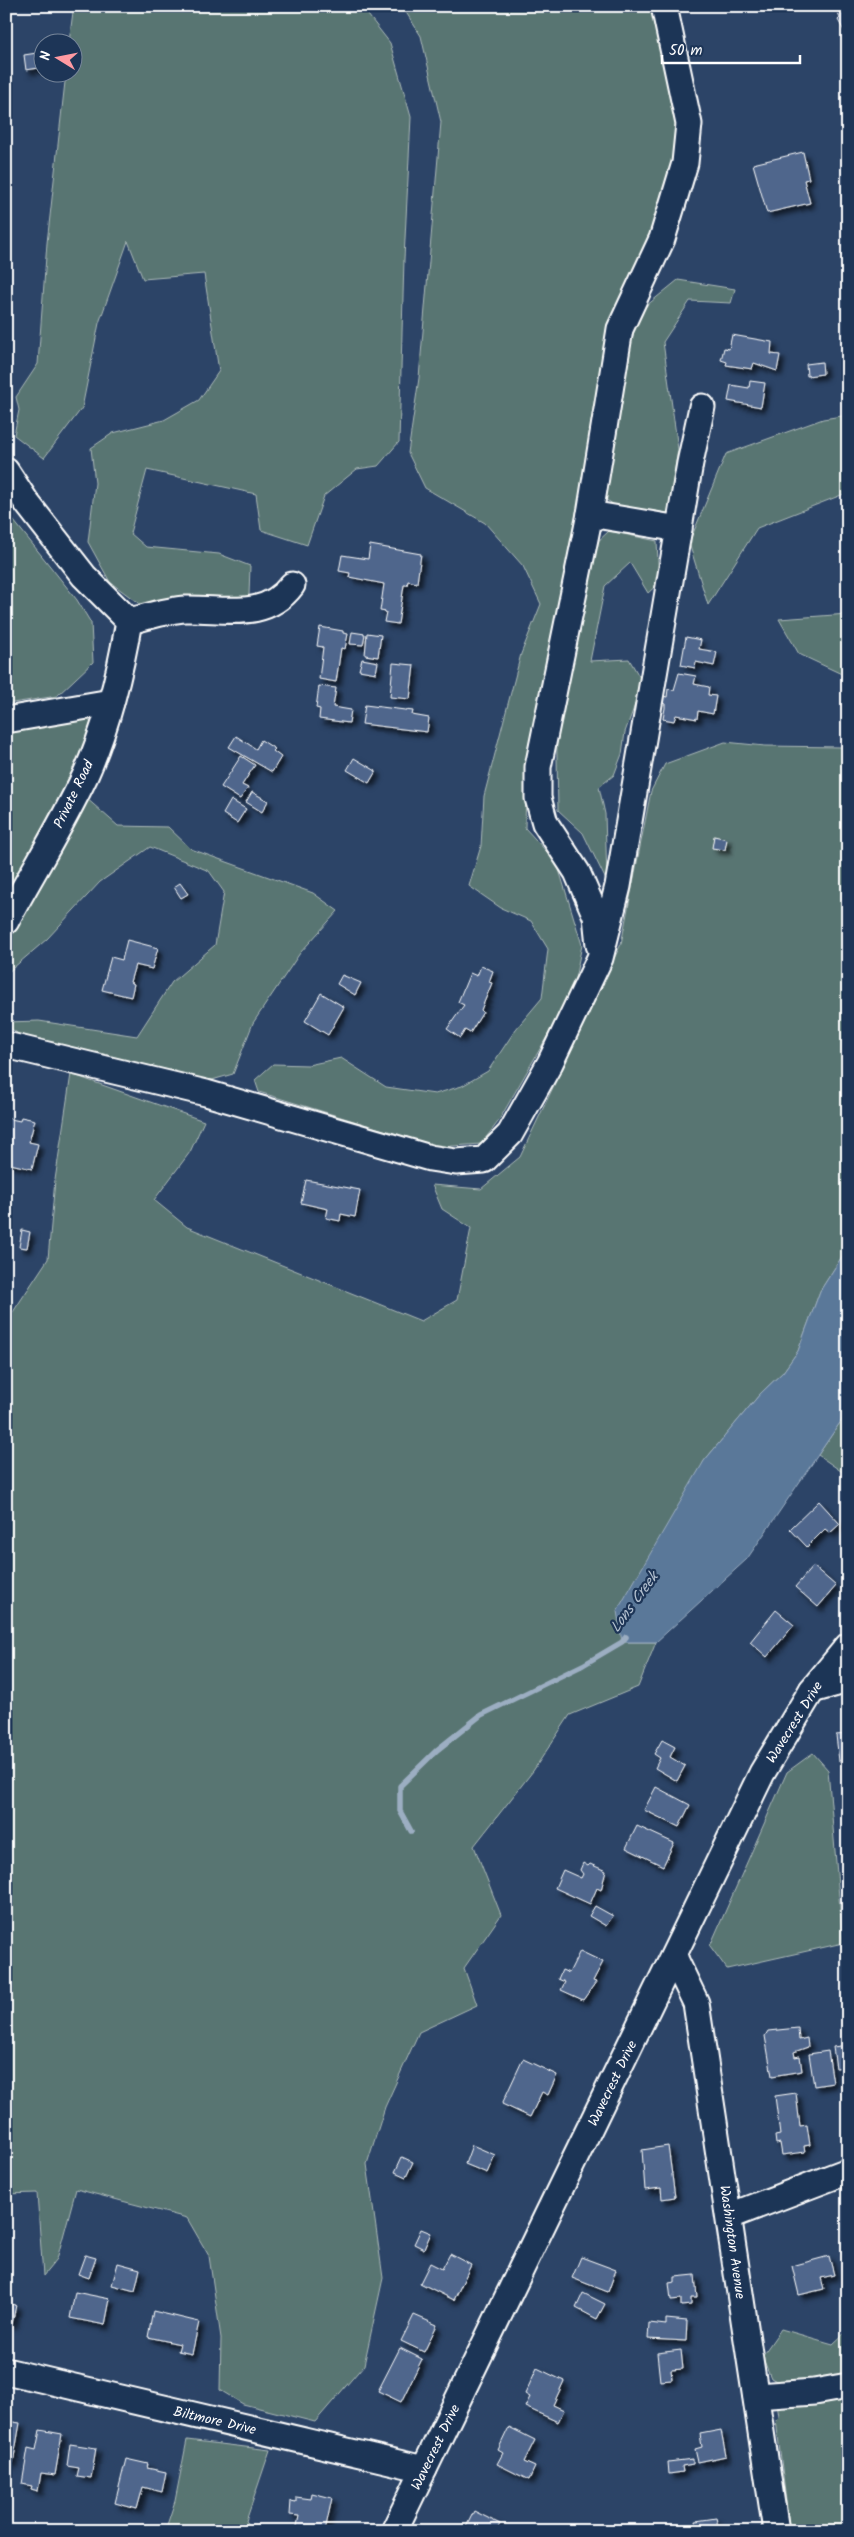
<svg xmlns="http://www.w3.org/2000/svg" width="854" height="2537" font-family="Kalam,sans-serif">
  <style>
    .green { fill: #587472; stroke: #acbab8 }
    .water { fill: #5a7899; stroke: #9caec2 }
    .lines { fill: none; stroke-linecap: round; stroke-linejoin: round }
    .stream { stroke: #9caec2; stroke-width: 5.5 }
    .building { fill: #4f668c; stroke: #fff; filter: url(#shadow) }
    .minor-casing { stroke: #fff; stroke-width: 29 }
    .minor { stroke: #1d3557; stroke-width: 25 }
    .labels { text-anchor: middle; stroke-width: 4.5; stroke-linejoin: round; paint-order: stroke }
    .street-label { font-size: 14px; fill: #fff; stroke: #1d3557 }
    .water-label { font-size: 15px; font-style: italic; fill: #b5c2d1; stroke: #1d3557 }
  </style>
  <defs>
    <filter id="shadow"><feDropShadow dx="4.5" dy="4.5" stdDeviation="2.5" flood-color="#0009"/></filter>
  </defs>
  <rect width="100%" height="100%" fill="#2c4467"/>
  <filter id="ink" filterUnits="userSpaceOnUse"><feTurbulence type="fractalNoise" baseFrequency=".02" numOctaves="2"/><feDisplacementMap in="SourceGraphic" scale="10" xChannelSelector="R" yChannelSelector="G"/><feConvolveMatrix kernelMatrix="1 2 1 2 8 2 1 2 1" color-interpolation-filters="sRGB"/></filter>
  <g filter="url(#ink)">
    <g class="green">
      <polygon points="78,6 361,6 390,43 411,117 404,259 399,442 378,466 357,469 324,496 307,545 261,530 256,494 147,470 130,533 146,547 219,554 250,566 249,595 225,605 145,608 110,582 88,542 95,483 91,448 113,433 164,420 199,400 219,371 204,274 143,279 128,241 99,323 82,408 44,458 14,435 19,410 16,397 38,364 47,243 66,73 72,72 72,42 69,42 73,12"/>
      <polygon points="402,6 655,6 679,111 678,154 657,220 620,304 526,784 525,828 557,863 582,945 572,993 498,1122 481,1144 439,1147 259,1092 255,1080 273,1064 308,1065 341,1058 386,1087 435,1094 462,1086 488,1071 516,1029 542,998 548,949 531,921 501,908 469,886 481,846 484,796 521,654 541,604 523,566 485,523 425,488 408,453 419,378 441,122 421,36"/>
      <polygon points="678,280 735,289 731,303 690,301 663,342 678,449 668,513 627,513 605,499 631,332 646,306"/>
      <polygon points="848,415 848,498 844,494 757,528 708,605 689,543 726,454 823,419"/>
      <polygon points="6,511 77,600 91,623 93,662 57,696 6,704"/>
      <polygon points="609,531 657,541 659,583 648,593 630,563 605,586 590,661 629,659 643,683 625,732 622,754 614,775 599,787 605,814 607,882 583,833 558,810 556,704 595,544"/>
      <polygon points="848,614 848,677 799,654 779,619"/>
      <polygon points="83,717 91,722 85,747 6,898 6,729"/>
      <polygon points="848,739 848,1247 820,1291 798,1351 783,1372 760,1394 704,1461 623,1642 656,1642 638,1687 570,1715 533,1771 474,1846 501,1915 464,1968 477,2005 419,2032 385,2107 367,2164 383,2278 364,2365 315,2422 243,2404 220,2390 221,2338 209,2256 187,2218 76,2189 57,2259 43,2276 37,2193 6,2194 6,1314 13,1312 48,1259 55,1180 71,1074 204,1121 190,1152 154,1200 187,1227 421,1321 457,1300 471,1228 442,1209 432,1185 481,1189 520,1157 621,944 651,791 665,764 725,742 765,746 842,747"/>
      <polygon points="85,797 118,826 168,827 191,849 313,893 338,911 300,953 253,1023 233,1074 212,1080 165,1076 35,1046 6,1025 6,1022 39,1021 137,1036 172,982 215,945 224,892 209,871 150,847 100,882 47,939 6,974 6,936"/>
      <polygon points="848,1411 848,1476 818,1455"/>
      <polygon points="813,1753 828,1770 843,1943 727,1969 710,1946 787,1772"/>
      <path d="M 781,2329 L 833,2344 L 848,2330 L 848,2525 C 831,2531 803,2537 789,2525 L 776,2420 L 779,2417 L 774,2384 L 780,2383 L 771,2378 L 762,2356 Z"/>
      <polygon points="187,2440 270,2450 246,2521 255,2531 165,2531 175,2501"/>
    </g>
    <polygon class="water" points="848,1247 848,1411 747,1559 656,1642 622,1642 617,1611 704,1461 760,1394 783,1372 798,1351 820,1291"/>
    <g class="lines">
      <polyline class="stream" points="411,1831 400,1811 400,1786 437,1750 481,1715 583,1665 622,1642 626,1637"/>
    </g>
    <g class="building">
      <polygon points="834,6 848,6 848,38 838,20 840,18"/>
      <polygon points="37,53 39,68 26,70 24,55"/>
      <polygon points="803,152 809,179 804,180 810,203 767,213 753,164"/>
      <polygon points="732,335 772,342 771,354 780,355 777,371 754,363 752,369 726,365 727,362 721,360 724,348 729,349"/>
      <polygon points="822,362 823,374 807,376 806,364"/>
      <polygon points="750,381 765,383 761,407 728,401 731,385 749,388"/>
      <polygon points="370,545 421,554 417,583 408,581 407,585 404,585 398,624 384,622 386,612 380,611 384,584 349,577 350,573 339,571 342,555 368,559"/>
      <polygon points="320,627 343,631 343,633 348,634 345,649 341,648 336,682 319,679 323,647 317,646"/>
      <polygon points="352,632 365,634 363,645 350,644"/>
      <polygon points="367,633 381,635 378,657 365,655"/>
      <polygon points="686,637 701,640 699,649 717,652 714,666 696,662 695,668 681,665"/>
      <polygon points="362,659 378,662 376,673 359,670"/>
      <polygon points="393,663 414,665 410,699 390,697"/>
      <polygon points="679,673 696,676 694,684 709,687 708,695 716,696 713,714 698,711 697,719 676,715 674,721 663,719 665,708 665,704 662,703 663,696 667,697 668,689 674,690"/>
      <polygon points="319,686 336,688 333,707 351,710 349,723 319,719 320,709 316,708"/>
      <polygon points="365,705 413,711 412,715 429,718 427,732 362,724"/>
      <polygon points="236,736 256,749 261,740 275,749 273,751 281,757 272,772 229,747"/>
      <polygon points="241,756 255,765 242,785 248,788 240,799 221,787"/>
      <polygon points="354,758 376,771 369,783 347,770"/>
      <polygon points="252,792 268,801 262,812 246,802"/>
      <polygon points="231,800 246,809 237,823 223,814"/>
      <polygon points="714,836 727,839 725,850 712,848"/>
      <polygon points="180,883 188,894 181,898 174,887"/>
      <polygon points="127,940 158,948 152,969 135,965 130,982 134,984 131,997 102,990 111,957 122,960"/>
      <polygon points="481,966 493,971 489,982 492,983 481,1010 483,1012 470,1033 465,1030 460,1038 447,1029 464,1005 458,1002 470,973 477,976"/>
      <polygon points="342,975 361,983 355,995 337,984"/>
      <polygon points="321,993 344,1007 328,1035 305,1021"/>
      <polygon points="21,1117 35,1120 29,1142 38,1144 32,1169 6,1163 6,1118 20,1121"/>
      <polygon points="306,1180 360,1190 355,1217 341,1214 340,1221 326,1218 328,1209 301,1203"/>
      <polygon points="22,1230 30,1232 27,1248 19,1247"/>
      <polygon points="819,1501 840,1524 830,1533 825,1529 807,1547 790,1529"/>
      <polygon points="813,1566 836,1586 818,1607 795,1587"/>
      <polygon points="776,1610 794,1625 767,1657 750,1642"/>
      <polygon points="848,1734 848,1760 839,1761 836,1735"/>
      <polygon points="662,1740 675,1747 670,1757 685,1766 677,1781 655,1768 660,1758 654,1754"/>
      <polygon points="656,1787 690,1805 679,1827 644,1810"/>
      <polygon points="637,1826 674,1843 663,1866 626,1848"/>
      <polygon points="583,1863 588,1866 590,1864 606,1871 601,1890 597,1888 590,1904 555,1888 563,1870 581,1878 583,1874 580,1870"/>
      <polygon points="595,1906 613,1916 606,1926 589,1916"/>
      <polygon points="580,1951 603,1962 593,1981 596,1982 583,2000 561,1990 565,1982 558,1979 562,1970 569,1973"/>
      <polygon points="798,2028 799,2040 807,2038 808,2047 794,2052 795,2057 800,2056 802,2071 772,2076 765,2036 768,2031"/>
      <polygon points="848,2045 848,2067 836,2068 833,2047"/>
      <polygon points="828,2051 833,2083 814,2086 809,2054"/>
      <polygon points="523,2059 557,2075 548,2095 542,2092 530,2117 502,2104"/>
      <polygon points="796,2093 800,2126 807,2125 810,2145 804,2146 805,2152 782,2155 780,2143 776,2144 775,2136 780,2135 775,2096"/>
      <polygon points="472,2145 495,2155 487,2173 465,2164"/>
      <polygon points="668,2146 675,2197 662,2199 661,2188 645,2190 642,2150"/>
      <polygon points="402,2157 413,2162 406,2177 395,2172"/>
      <polygon points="421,2229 431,2233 424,2249 414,2244"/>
      <polygon points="450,2254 471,2265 454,2300 420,2283 430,2263 442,2269"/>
      <polygon points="85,2255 96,2258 89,2278 78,2274"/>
      <polygon points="829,2256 834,2275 821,2278 824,2289 799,2295 792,2266"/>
      <polygon points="581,2257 616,2270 608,2292 572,2278"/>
      <polygon points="118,2263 140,2269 135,2291 112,2285"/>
      <polygon points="695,2275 697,2298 691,2298 691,2305 681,2306 681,2299 671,2300 669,2283 675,2282 675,2277"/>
      <polygon points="75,2292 110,2299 105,2325 70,2318"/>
      <polygon points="583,2293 605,2304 597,2319 576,2308"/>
      <polygon points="6,2303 16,2305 12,2324 6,2322"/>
      <polygon points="153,2311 199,2322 192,2354 178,2351 180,2344 148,2337"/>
      <polygon points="414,2315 437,2325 424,2352 401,2341"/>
      <polygon points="666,2319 687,2321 686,2341 648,2339 649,2323 666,2325"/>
      <polygon points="400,2348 422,2359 401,2402 378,2391"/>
      <polygon points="681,2350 683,2369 671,2370 672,2380 660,2381 657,2353"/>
      <polygon points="537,2368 564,2381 553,2405 564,2410 558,2422 525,2407 530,2397 525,2394"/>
      <polygon points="6,2421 20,2423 13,2463 6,2462"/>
      <polygon points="509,2427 535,2440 524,2462 535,2467 529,2480 497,2464 503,2453 498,2450"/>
      <polygon points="40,2430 62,2434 55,2475 41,2473 38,2491 31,2489 32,2486 22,2484 28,2448 36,2450"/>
      <polygon points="721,2430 726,2456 698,2462 695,2449 702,2447 700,2434"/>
      <polygon points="70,2444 96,2448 91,2478 77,2476 79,2468 67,2466"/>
      <polygon points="126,2459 148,2464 147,2468 166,2472 162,2492 143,2487 137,2509 115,2503"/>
      <polygon points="693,2459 693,2464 682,2466 683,2472 669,2474 668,2462"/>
      <polygon points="312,2493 332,2498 325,2531 296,2531 299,2516 290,2515 291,2501 296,2502 296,2497 311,2499"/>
      <polygon points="474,2511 500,2524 496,2531 464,2531"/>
      <polygon points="716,2518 718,2526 722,2526 722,2531 698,2531 696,2521"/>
    </g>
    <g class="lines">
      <defs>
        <g id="minor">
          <polyline points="664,6 689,124 685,163 662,239 620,329 590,514 679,529"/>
          <path d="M 6,471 L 27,503 L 84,576 L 129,621 C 120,674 107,727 85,776 C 62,825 32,873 6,921"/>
          <polyline points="590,514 538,767 538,798 545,823 577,872 596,916 599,945"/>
          <path d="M 129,621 C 147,617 167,610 185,609 C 225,608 265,621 292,585"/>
          <polyline points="6,720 111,702"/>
          <polyline points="6,1045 206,1093 430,1158 456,1162 484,1160 510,1134 550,1063 600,958 618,886 690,463 702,407"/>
          <polyline points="812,1690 848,1680"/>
          <polyline points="674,1957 696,2003 776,2531"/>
          <polyline points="730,2216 848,2171"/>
          <polyline points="6,2371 424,2469"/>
          <polyline points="756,2396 814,2392 848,2386"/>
          <polyline points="394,2531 762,1773 812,1690 848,1646"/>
        </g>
      </defs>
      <use href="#minor" class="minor-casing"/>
      <use href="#minor" class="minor"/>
    </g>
  </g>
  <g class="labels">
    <g class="street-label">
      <text transform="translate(73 794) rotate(-64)" y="5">Private Road</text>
      <text transform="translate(794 1722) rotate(-58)" y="5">Wavecrest Drive</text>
      <text transform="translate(612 2083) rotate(-64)" y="5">Wavecrest Drive</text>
      <text transform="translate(733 2242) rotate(82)" y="5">Washington Avenue</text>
      <text transform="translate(215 2420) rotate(13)" y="5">Biltmore Drive</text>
      <text transform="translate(435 2447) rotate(-64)" y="5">Wavecrest Drive</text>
    </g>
    <g class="water-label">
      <text transform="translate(634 1602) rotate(-54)" y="5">Lons Creek</text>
    </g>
  </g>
  <rect width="854" height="2537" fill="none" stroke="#1d3557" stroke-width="25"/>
  <rect x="12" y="12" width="829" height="2512" fill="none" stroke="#fff" stroke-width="2" filter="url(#ink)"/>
  <g transform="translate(58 58) rotate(280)"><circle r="24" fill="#1d3557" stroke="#77869a"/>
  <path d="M0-4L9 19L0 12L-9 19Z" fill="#ff9aa2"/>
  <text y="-8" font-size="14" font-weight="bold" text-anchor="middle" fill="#ffffff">N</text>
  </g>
  <path d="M662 55v8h138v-8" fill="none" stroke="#ffffff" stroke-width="2.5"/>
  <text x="669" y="55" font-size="15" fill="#ffffff" stroke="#1d3557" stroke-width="4" paint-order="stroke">50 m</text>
</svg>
